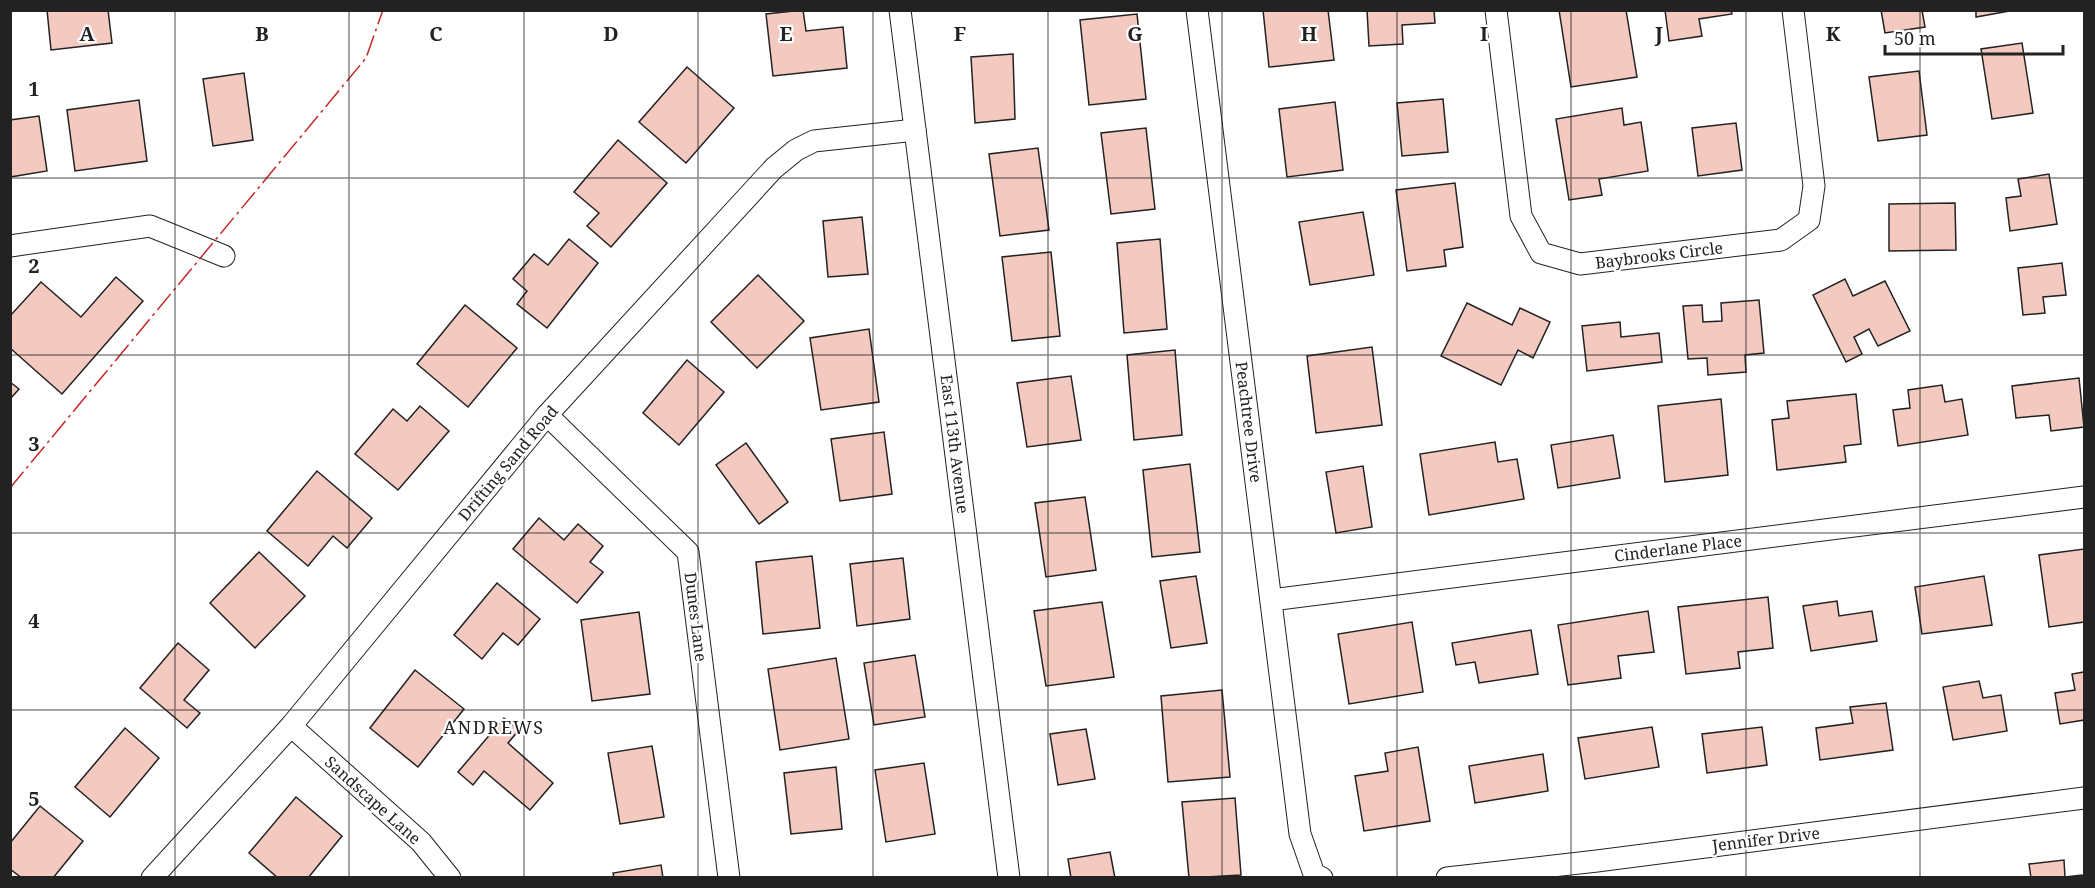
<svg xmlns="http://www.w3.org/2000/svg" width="2095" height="888" font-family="'Noto Serif',serif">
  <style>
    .building { fill: #f3c9c0; stroke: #222; stroke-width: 1.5 }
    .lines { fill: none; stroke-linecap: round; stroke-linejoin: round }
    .street-casing { stroke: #222; stroke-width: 23 }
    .street { stroke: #fff; stroke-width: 21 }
    .power { stroke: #c62828; stroke-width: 1.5; stroke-dasharray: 21 4.5 3 4.5; stroke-linecap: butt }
    .grid { fill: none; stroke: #222; stroke-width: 1.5; stroke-opacity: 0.55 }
    .labels { text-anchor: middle; stroke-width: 4.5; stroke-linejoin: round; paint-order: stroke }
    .street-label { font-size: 16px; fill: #222; stroke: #fff }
    .neighbourhood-label { font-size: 18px; letter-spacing: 1.5px; fill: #222; stroke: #fff }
    .grid-label { font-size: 20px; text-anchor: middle; font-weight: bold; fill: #222; stroke: #fff; stroke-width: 4.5; stroke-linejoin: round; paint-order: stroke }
  </style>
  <rect width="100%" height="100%" fill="#fff"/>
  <g class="building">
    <polygon points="47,10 108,10 112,43 51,50"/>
    <polygon points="803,10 806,31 843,27 847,68 773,76 766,14"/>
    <polygon points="1263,10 1328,10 1334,60 1269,67"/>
    <polygon points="1367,10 1434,10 1435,23 1402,25 1403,44 1369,46"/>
    <polygon points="1559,10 1626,10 1637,77 1571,87"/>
    <polygon points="1665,10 1731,10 1732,14 1699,19 1702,36 1669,41"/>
    <polygon points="1881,10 1922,10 1925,27 1885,33"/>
    <polygon points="1976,10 2015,10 1976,17"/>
    <polygon points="1137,14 1146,99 1089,105 1080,20"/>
    <polygon points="2022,43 2033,113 1992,119 1981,49"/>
    <polygon points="1013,54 1015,119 975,123 971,57"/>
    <polygon points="687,67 734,108 686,163 639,122"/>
    <polygon points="1919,71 1927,135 1878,141 1869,77"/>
    <polygon points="244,73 253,140 213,146 203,79"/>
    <polygon points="1443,99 1448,152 1402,156 1397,103"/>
    <polygon points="139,100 147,161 75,171 67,110"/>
    <polygon points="1335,102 1343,170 1287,177 1279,109"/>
    <polygon points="1622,108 1624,125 1641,122 1648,171 1599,179 1602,195 1569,200 1556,119"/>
    <polygon points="39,116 47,171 10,177 10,120"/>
    <polygon points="1736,123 1742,170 1698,176 1692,128"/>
    <polygon points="1146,128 1155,209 1111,214 1101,133"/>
    <polygon points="618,140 667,183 611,247 587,226 599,213 574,192"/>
    <polygon points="1038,148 1049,230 1000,236 989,154"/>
    <polygon points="2049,174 2057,224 2010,231 2006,198 2021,196 2018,179"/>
    <polygon points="1455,183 1463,247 1444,250 1446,266 1407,271 1396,190"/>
    <polygon points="1955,203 1956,250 1889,251 1889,204"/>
    <polygon points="1363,212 1374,275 1310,285 1299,222"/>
    <polygon points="862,217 868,274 828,277 823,221"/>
    <polygon points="569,239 598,263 547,328 517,304 527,291 513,279 534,254 548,265"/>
    <polygon points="1160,239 1167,329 1124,333 1117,243"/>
    <polygon points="1051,252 1060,336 1012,341 1002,257"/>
    <polygon points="2062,263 2066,295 2043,297 2045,313 2023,315 2018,268"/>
    <polygon points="758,275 804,321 757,368 711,322"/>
    <polygon points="116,277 143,301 62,394 10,348 10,316 41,282 81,317"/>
    <polygon points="1845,279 1853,296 1885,281 1910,331 1878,346 1869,329 1854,337 1862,354 1846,362 1813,295"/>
    <polygon points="1759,300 1764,353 1745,355 1746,372 1708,375 1707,358 1688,359 1683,306 1702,305 1703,322 1722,321 1721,303"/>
    <polygon points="1467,303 1512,325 1520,308 1550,322 1533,358 1518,350 1501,385 1441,356"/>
    <polygon points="465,305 517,348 468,407 417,364"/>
    <polygon points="1620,322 1621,337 1659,333 1662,362 1587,371 1582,326"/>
    <polygon points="869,329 879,402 821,410 810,338"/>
    <polygon points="1372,347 1382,425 1316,433 1307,356"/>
    <polygon points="1175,350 1182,435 1134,440 1127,355"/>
    <polygon points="687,360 724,392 679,445 643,413"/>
    <polygon points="1071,376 1081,440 1027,447 1017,383"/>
    <polygon points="2079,378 2084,427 2051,431 2049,415 2016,418 2012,386"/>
    <polygon points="10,382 19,389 10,399"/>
    <polygon points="1942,385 1945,402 1962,399 1968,435 1898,446 1893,410 1910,408 1908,390"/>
    <polygon points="1856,394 1861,444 1844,446 1846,462 1777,470 1772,420 1789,418 1787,401"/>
    <polygon points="1721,399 1728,475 1665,482 1658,406"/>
    <polygon points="420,406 449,431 398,490 355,454 393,409 407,421"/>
    <polygon points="884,432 892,494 840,501 831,439"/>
    <polygon points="1613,435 1620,478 1558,488 1551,445"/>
    <polygon points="1495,442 1498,462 1517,459 1524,499 1429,515 1420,454"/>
    <polygon points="746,443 788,502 759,524 716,465"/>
    <polygon points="1190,464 1200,552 1152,557 1143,470"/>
    <polygon points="1363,466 1372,527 1336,533 1326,472"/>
    <polygon points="317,471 372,518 347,548 333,536 308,566 267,531"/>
    <polygon points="1085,497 1096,570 1046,577 1035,503"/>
    <polygon points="539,518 564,540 578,524 603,546 590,562 603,572 577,603 513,549"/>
    <polygon points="2084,549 2084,622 2049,627 2039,555"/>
    <polygon points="259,552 305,596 255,648 210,603"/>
    <polygon points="812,556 820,628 763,634 756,562"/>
    <polygon points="903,558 910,619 857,626 850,564"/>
    <polygon points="1196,576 1207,643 1171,648 1160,581"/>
    <polygon points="1984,576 1992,625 1922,634 1915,587"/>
    <polygon points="497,583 540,619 518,645 503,633 482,659 454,635"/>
    <polygon points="1768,597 1773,648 1738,652 1740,668 1686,674 1678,607"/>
    <polygon points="1837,601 1839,616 1872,611 1877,641 1811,651 1803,606"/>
    <polygon points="1102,602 1114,677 1046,686 1034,611"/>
    <polygon points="1648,611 1654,652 1618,656 1621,678 1568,685 1558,625"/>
    <polygon points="639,612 650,694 592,701 581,620"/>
    <polygon points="1412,622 1423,692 1349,704 1338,634"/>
    <polygon points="1531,630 1538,674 1479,683 1475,662 1456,665 1452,643"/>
    <polygon points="178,643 209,670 184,700 200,713 187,728 140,688"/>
    <polygon points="915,655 925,717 874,725 864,663"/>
    <polygon points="836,658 849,739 780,750 768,669"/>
    <polygon points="415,670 464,709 418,767 370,728"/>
    <polygon points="2084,672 2084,720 2060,724 2055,693 2075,690 2072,674"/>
    <polygon points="1979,681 1983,698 2001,695 2007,731 1953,740 1943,687"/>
    <polygon points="1222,690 1230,777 1168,782 1161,696"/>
    <polygon points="1886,703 1893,750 1820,760 1816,728 1853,723 1850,707"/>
    <polygon points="504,718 519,730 508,743 553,783 530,810 484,771 473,785 458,772"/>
    <polygon points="1652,727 1659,767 1585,779 1578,738"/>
    <polygon points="1762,727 1767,765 1707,773 1702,734"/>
    <polygon points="125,728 159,758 110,817 75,787"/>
    <polygon points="1086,729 1095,779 1058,785 1050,734"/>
    <polygon points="652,746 664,817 620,824 608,753"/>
    <polygon points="1418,747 1430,821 1364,831 1355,776 1388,771 1385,753"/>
    <polygon points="1543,754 1548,791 1475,803 1469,766"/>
    <polygon points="924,763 935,834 886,842 875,770"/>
    <polygon points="836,767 842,829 791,834 784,773"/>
    <polygon points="296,797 342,836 308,878 278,878 249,853"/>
    <polygon points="1235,798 1241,875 1189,878 1182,802"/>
    <polygon points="40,806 83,841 53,878 22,878 10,869 10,843"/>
    <polygon points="1110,852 1115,878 1071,878 1068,859"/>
    <polygon points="2064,860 2065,877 2082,875 2083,878 2031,878 2029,864"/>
    <polygon points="661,865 663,878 614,878 613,873"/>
  </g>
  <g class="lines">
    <defs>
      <g id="street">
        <polyline points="900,10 1009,878"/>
        <polyline points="1197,10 1300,834 1314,874 1322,878"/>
        <polyline points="1496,10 1521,216 1541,253 1580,264 1781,240 1809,220 1814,186 1793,10"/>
        <polyline points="10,246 150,226 224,256"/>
        <polyline points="547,415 688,552 729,878"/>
        <polyline points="1271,600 2084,497"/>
        <polyline points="291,726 421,842 450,878"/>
        <polyline points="152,878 291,726 547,415 774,168 796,150 814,141 915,130"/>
        <polyline points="1447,878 1597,861 2084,798"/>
      </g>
    </defs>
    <use href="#street" class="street-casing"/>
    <use href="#street" class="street"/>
    <polyline class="power" points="10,488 366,58 383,10"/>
  </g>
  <path class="grid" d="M 175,10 L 175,878M 349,10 L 349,878M 524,10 L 524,878M 698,10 L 698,878M 873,10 L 873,878M 1048,10 L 1048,878M 1222,10 L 1222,878M 1397,10 L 1397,878M 1571,10 L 1571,878M 1746,10 L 1746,878M 1920,10 L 1920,878M 10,178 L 2084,178M 10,355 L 2084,355M 10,533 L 2084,533M 10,710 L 2084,710"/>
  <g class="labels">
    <g class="street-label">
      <text transform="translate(1659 255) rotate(-7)" y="6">Baybrooks Circle</text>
      <text transform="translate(1249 422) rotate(83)" y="6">Peachtree Drive</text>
      <text transform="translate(955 444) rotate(83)" y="6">East 113th Avenue</text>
      <text transform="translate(508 463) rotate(-50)" y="6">Drifting Sand Road</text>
      <text transform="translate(1678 548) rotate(-7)" y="6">Cinderlane Place</text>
      <text transform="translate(696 617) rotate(83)" y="6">Dunes Lane</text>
      <text transform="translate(373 800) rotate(42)" y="6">Sandscape Lane</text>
      <text transform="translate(1766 839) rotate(-7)" y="6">Jennifer Drive</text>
    </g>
    <g class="neighbourhood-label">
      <text x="494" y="734">ANDREWS</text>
    </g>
  </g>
  <g class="grid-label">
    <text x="87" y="41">A</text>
    <text x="262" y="41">B</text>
    <text x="436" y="41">C</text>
    <text x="611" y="41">D</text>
    <text x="786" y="41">E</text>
    <text x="960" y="41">F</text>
    <text x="1135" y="41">G</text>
    <text x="1309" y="41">H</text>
    <text x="1484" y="41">I</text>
    <text x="1659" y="41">J</text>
    <text x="1833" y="41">K</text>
    <text x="34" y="96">1</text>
    <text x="34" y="273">2</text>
    <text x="34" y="451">3</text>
    <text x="34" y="628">4</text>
    <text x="34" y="806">5</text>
  </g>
  <rect width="2095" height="888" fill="none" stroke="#222222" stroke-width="24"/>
  <path d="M1885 45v9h178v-9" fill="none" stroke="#222222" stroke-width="3"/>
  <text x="1894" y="45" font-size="18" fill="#222222" stroke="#ffffff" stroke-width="4.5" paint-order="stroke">50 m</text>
</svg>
